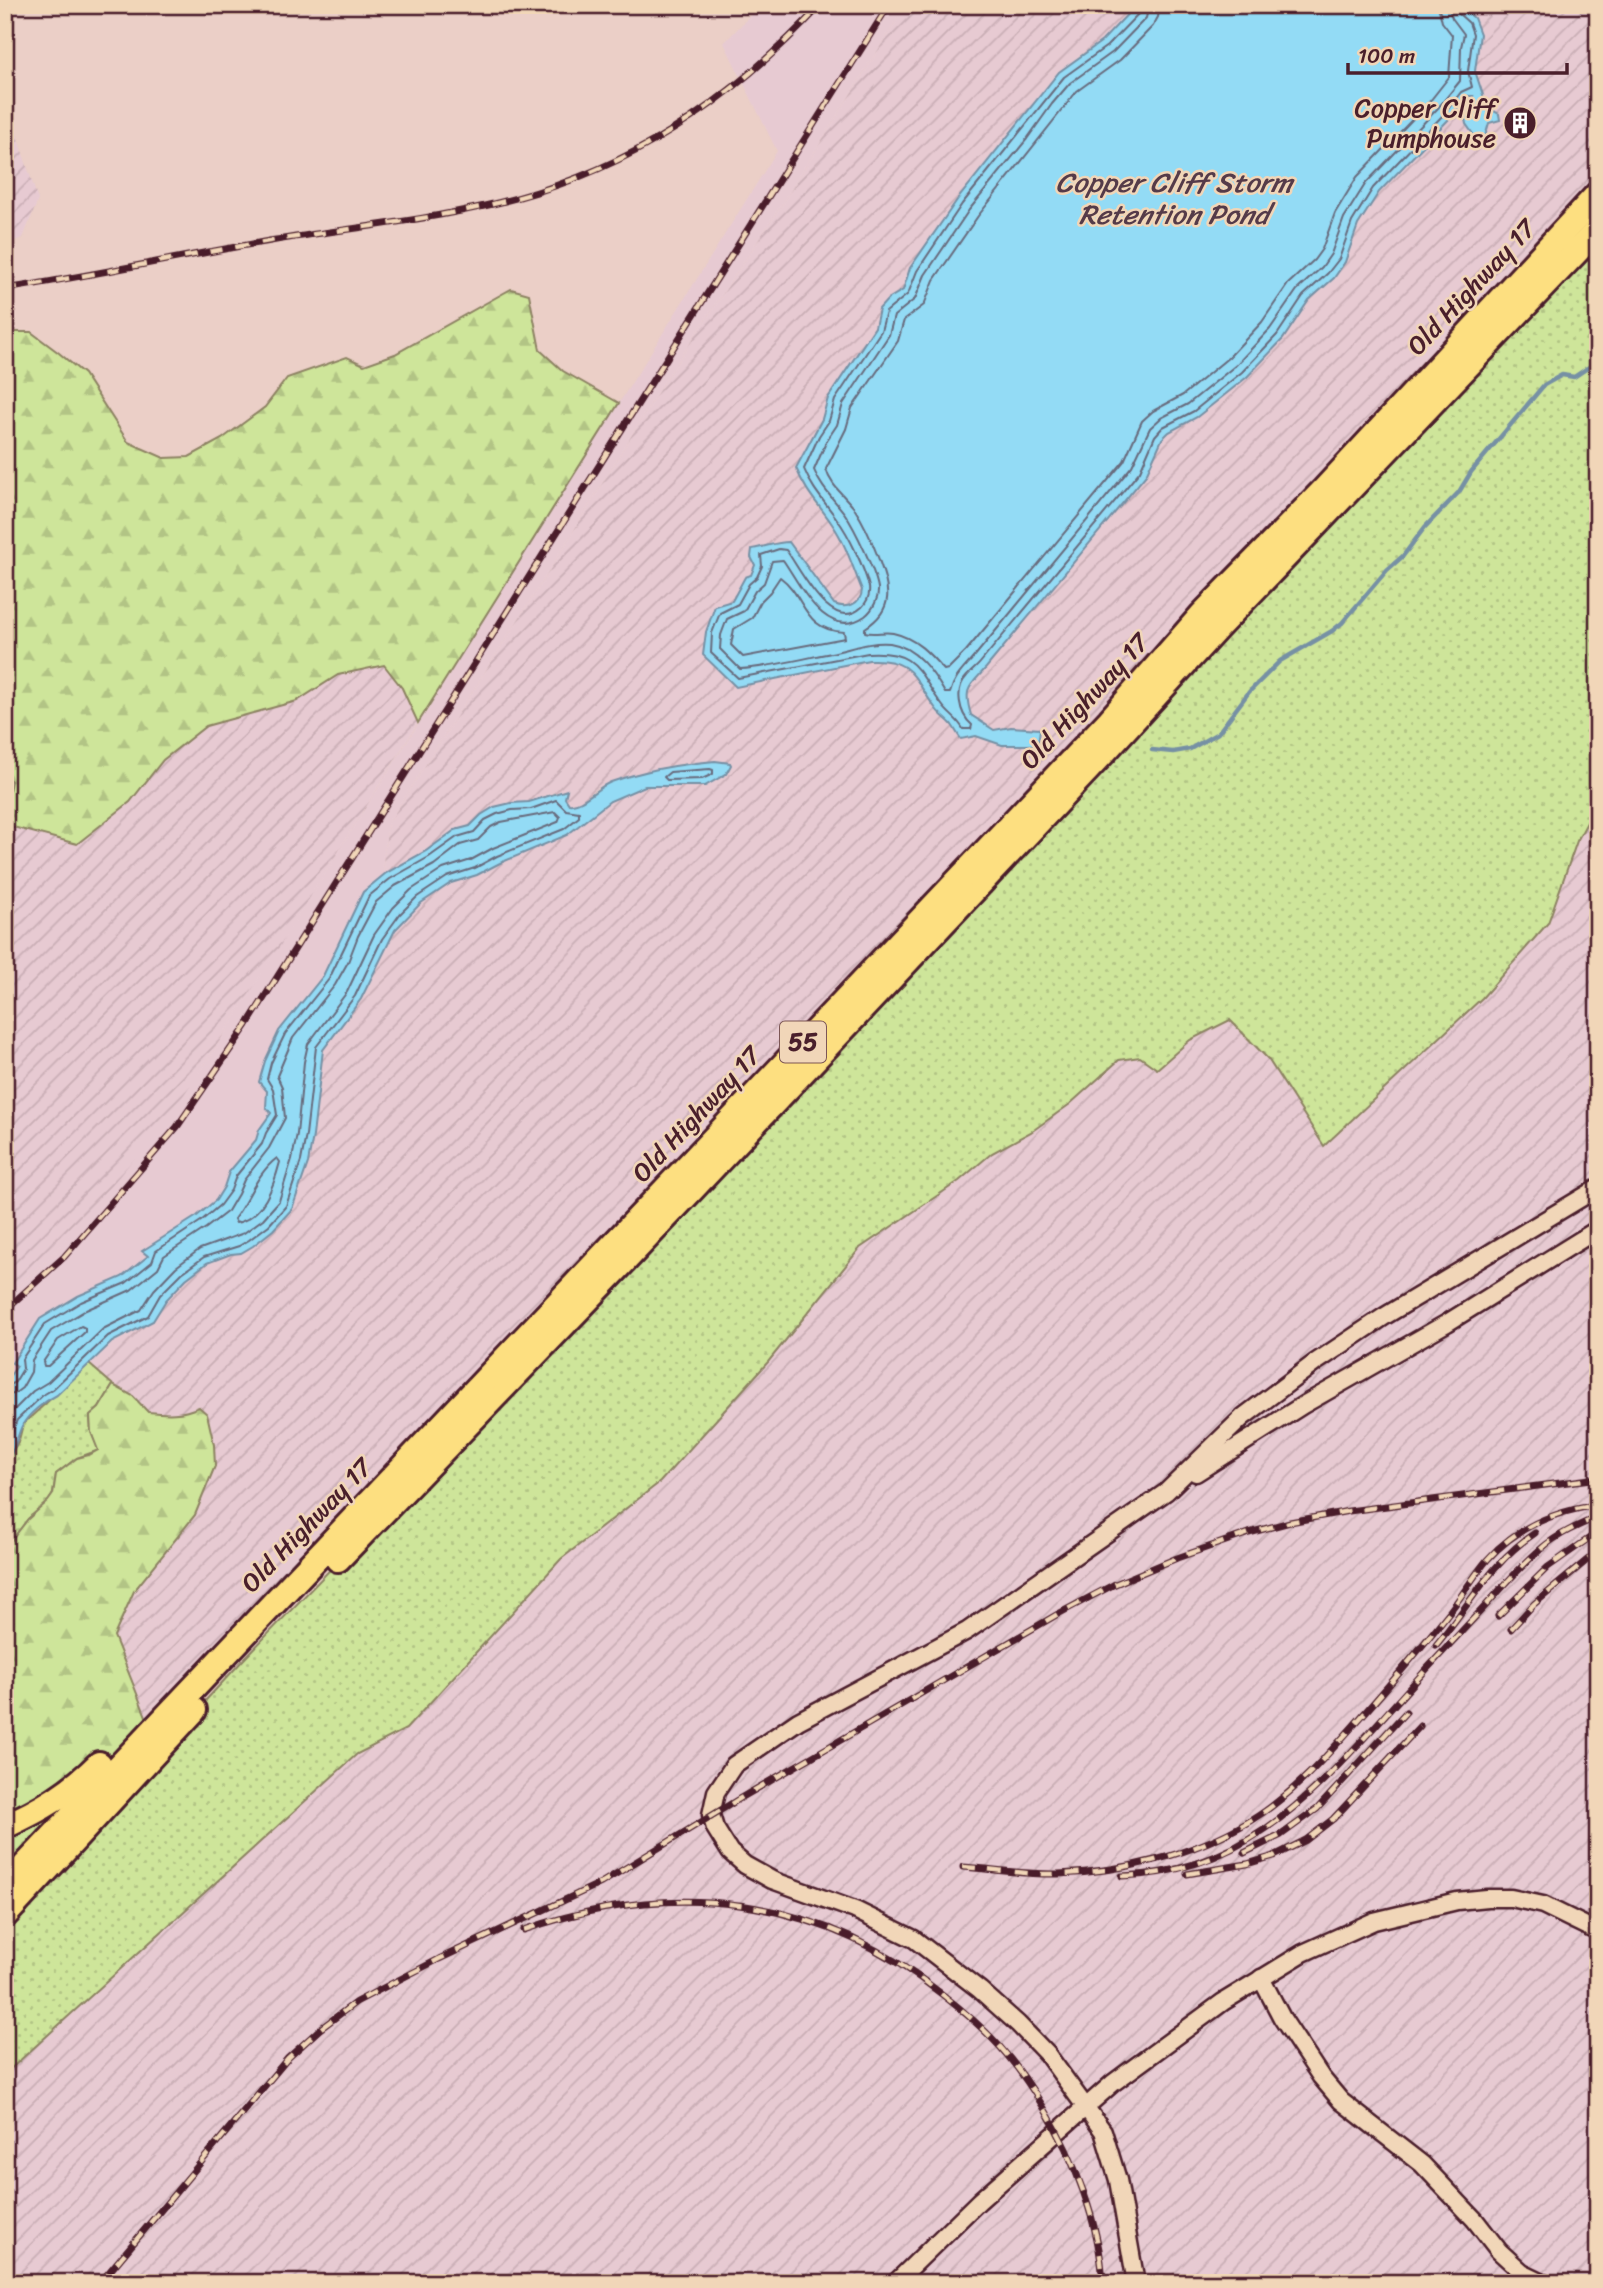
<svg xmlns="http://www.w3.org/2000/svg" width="1603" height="2288" font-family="Sriracha,sans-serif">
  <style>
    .built { fill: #e7cad2 }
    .industrial { fill: url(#industrial-furrows) }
    .grass { fill: url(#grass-dots); stroke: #8c8262; stroke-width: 2 }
    .forest { fill: url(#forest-firs); stroke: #8c8262; stroke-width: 2 }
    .water { fill: #93dbf5; stroke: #7690a4; stroke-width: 2 }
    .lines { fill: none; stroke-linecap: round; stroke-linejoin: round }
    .shore { stroke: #676a7c; stroke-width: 2 }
    .stream { stroke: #7690a4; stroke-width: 4.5 }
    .minor-casing { stroke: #4a1f2b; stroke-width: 21 }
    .primary-casing { stroke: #4a1f2b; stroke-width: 30 }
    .minor { stroke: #f1d6b8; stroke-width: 16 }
    .primary { stroke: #fddf80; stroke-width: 24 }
    .rail-casing { stroke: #4a1f2b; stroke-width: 7 }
    .rail { stroke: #f1d6b8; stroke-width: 4.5; stroke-dasharray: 13; stroke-linecap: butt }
    .labels { text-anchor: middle; stroke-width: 5; stroke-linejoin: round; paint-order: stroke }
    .shield { fill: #f1d6b8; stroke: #7c5655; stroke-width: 2 }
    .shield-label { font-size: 24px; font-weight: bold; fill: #4a1f2b }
    .poi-label { font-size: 26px; fill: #4a1f2b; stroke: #f1d6b8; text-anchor: end }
    .street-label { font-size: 26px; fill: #4a1f2b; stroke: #f1d6b8 }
    .water-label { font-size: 28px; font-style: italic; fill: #553b49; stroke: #f1d6b8 }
  </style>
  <defs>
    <pattern id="industrial-furrows" width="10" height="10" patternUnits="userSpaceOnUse" patternTransform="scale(1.75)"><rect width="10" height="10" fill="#e7cad2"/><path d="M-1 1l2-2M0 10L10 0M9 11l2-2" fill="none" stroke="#c8adb4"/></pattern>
    <pattern id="grass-dots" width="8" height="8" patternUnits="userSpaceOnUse" patternTransform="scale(1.75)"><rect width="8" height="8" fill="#cee59a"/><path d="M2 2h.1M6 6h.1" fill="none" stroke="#b2c485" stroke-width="1.8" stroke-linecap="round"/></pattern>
    <pattern id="forest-firs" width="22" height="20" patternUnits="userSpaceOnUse" patternTransform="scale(1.75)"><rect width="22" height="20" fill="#cee59a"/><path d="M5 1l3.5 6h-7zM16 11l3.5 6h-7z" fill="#b2c485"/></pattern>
  </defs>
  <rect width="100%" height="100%" fill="#ebcfc7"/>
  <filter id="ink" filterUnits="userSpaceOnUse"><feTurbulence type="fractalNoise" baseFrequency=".0143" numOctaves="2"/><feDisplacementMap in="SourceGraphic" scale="14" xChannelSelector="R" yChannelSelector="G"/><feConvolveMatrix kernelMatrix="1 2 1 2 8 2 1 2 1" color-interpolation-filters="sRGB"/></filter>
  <g filter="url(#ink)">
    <polygon class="built" points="760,5 906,5 783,203 661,387 548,573 388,824 383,863 386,873 363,892 323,976 279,1031 265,1061 267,1107 271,1113 259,1130 256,1140 229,1172 224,1187 216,1200 197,1216 143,1250 149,1256 122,1277 78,1296 40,1319 17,1354 12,1363 17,1365 5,1382 5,1297 51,1257 205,1064 777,151 724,43"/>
    <g class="industrial">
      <polygon points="906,5 1136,5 1102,41 1080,55 999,147 972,180 934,234 903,290 888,299 879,309 875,327 828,398 822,419 796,468 815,504 832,524 848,552 862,590 862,595 856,603 850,605 834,604 789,542 777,542 766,547 752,549 755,565 751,575 745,577 732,601 715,606 706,632 737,687 869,660 888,659 898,662 911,672 920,683 935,709 954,727 1002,745 1011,727 994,730 971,715 967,702 967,689 1146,475 1162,439 1169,432 1197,417 1247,377 1283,339 1309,300 1334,278 1358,225 1379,192 1450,118 1466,96 1474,95 1464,114 1466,124 1479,144 1489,123 1499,114 1487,107 1484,99 1475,71 1480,34 1474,18 1466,11 1463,5 1598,5 1598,192 151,1729 114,1636 134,1591 195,1515 215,1466 214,1445 207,1414 169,1415 148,1412 133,1396 113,1385 89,1364 112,1342 153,1321 166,1300 186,1279 207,1263 231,1254 241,1253 253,1246 273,1230 292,1209 308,1163 313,1136 323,1050 361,999 395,930 421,903 451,883 477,875 500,863 567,835 610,801 645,786 698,787 718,780 715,761 679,764 612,782 597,788 578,804 569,804 565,798 567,791 556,792 529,802 505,804 481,815 470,826 454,830 426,851 386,873 383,863 388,824 548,573 661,387 783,203"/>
      <polygon points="5,98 38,200 23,238 5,244"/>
      <polygon points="384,665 402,688 418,723 278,949 205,1064 165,1122 51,1257 5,1297 5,776 11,780 6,807 130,802 163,760 206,726 297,701 338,675"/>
      <polygon points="1598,802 1598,2283 5,2283 5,2074 357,1754 406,1729 561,1559 660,1482 768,1362 860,1248 959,1181 992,1153 1031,1132 1070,1104 1119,1060 1140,1057 1157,1069 1190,1040 1230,1020 1268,1059 1324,1146 1403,1071 1548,923 1577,841"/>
    </g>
    <g class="grass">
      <polygon points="1598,229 1598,802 1577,841 1548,923 1482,998 1324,1146 1268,1059 1230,1020 1190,1040 1157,1069 1140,1057 1119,1060 1070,1104 1031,1132 992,1153 959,1181 860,1248 768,1362 660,1482 561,1559 406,1729 357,1754 5,2074 5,1917 244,1659 429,1467"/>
      <polygon points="89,1364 113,1385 99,1408 90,1417 91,1432 99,1450 77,1458 56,1474 53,1494 48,1502 28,1519 5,1549 5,1464 19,1440 23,1424"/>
      <polygon points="142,1739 5,1885 5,1828 106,1759"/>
    </g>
    <g class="forest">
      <polygon points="511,289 529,294 540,350 563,371 619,403 418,723 402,688 384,665 338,675 297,701 206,726 163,760 130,802 77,844 9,826 6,807 11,781 5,776 5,332 31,332 59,353 84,374 128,442 164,458 189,457 222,439 265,407 287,378 347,357 364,365 395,354"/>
      <path d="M 113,1385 L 133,1396 L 148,1412 C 167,1414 182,1415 199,1407 L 207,1414 L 214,1445 L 215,1466 L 195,1515 L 134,1591 L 114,1636 L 151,1729 L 142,1739 L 106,1759 L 5,1828 L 5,1549 L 28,1519 L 48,1501 L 53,1494 L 56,1474 L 77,1458 L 89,1455 L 98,1450 L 91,1432 L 90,1416 L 99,1408 Z"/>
    </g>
    <g class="water">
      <path d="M 1136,5 L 1463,5 L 1466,11 L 1474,18 L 1480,34 L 1475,71 L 1487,107 L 1499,114 L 1500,120 L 1489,123 L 1484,140 L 1480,144 L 1466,124 L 1464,114 L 1473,96 L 1466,96 L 1450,118 L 1379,192 L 1358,225 L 1345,262 L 1334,278 L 1309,300 L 1283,339 L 1247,377 L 1197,417 L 1169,432 L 1162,439 L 1146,475 L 986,668 C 969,687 963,688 971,715 L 994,730 L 1011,727 L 1040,729 L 1038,745 L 1002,745 L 976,736 L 961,739 C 957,734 955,729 952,725 C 947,719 940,715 936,709 C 913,679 914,658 869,660 L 736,687 L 703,655 L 706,632 L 715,606 L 732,601 L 745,577 L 751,575 L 755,565 L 751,557 L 752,549 C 765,547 776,542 789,542 L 834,604 C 846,609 861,605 862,590 C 853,568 846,544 832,524 C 817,502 807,494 796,468 L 822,419 L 828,398 L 875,327 L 879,309 L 888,299 L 903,290 L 910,268 L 957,200 L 1059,72 L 1102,41 Z"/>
      <path d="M 715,761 L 730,763 L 731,765 L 726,774 L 705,786 L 645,786 L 610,801 L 567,835 L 500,863 L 477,875 L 451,883 L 421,903 L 395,930 L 361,999 L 323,1050 L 313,1136 L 308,1163 L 292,1209 L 273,1230 L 253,1246 L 241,1253 L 231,1254 L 207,1263 L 186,1279 L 166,1300 L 153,1321 L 112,1342 L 57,1395 C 45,1401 28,1414 22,1426 C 16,1439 15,1452 5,1464 L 5,1382 L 17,1366 L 12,1363 L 40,1319 L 78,1296 L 122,1277 L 148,1256 L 142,1251 L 197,1216 L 216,1200 L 224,1187 L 229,1172 L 256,1140 L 259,1130 L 271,1113 L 266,1107 L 267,1091 L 259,1082 L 265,1061 L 279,1031 L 323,976 L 363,892 L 386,873 L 426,851 L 455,830 L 470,826 L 481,815 L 494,807 L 511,803 L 529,802 L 567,790 L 565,798 L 569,804 C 582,806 597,787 611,782 C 645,770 679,764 715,761 Z"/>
    </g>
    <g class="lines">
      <g class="shore">
        <path d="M 1141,5 L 1139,13 L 1107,46 L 1064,77 L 962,204 L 917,271 L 908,294 L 886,312 L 881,331 L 835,400 L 829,421 L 819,436 L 804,469 C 812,489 825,502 837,519 C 849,535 864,567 869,587 C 870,595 867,602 862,607 C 831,636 800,568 786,550 L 779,549 L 761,555 L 762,566 L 757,577 L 749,584 L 738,604 L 720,613 L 712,633 L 711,653 L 738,678 L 868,653 C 918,650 917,672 942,705 C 949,715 958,719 963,729 L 971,729 L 972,725 C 959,714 954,689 967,676 C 971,671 976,668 980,663 L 1140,471 L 1155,436 L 1163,427 L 1194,411 L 1242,372 L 1277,335 L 1303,296 L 1328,273 L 1339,259 L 1352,222 L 1373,188 L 1445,113 L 1461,92 L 1472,87 L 1468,71 L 1473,34 L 1469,23 L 1459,14 L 1457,5"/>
        <path d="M 1149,5 L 1146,18 L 1113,52 L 1070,83 L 1052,104 L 1027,139 L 969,210 L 925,275 L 915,299 L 894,316 L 889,335 L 843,404 L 837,425 L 827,440 L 814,470 C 821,488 834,499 845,514 C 855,529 875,570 878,588 C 879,598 873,610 865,616 C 826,643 800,584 783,560 L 772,561 L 764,583 L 755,591 L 744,611 L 727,619 L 721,635 L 720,649 L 740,669 C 765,668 806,658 831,653 C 850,649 871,641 890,643 C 916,647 933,672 945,693 L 950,693 C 954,677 963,670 974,657 L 1132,466 L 1150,428 L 1161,418 L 1188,404 L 1236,365 L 1270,329 L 1297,290 L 1322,267 L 1331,254 L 1344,218 L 1366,183 L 1438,108 L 1460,81 L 1461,47 L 1464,34 L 1452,18 L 1448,5"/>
        <path d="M 1160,5 L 1158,17 L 1153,26 L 1120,60 L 1077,91 L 978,216 L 934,280 L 924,305 L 904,320 L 898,341 L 852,408 L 846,429 L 826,469 C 830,485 844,495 854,508 C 864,523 872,541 878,557 C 888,586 897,608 865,628 L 865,632 C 874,635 884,631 893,633 C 916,638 930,654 944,670 L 948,669 L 966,651 L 1124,461 L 1142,421 L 1153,411 L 1183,395 L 1229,357 L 1262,322 L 1288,284 L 1314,260 L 1322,249 L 1335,213 L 1357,177 L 1430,101 L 1449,77 L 1452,35 L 1442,22 L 1438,5"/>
        <path d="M 780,577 C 806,596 802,630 844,632 L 845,638 L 743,657 L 731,645 L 734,629 L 752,618 L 761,601 L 770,592 Z"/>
        <polygon points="710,769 713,770 713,774 702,779 667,780 664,777 670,772"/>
        <path d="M 277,1158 L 280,1162 C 274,1185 263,1218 236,1223 L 234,1219 C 249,1199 257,1173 277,1158 Z"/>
        <polygon points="81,1326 85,1328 85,1332 48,1366 44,1366 43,1362 58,1340"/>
        <polyline points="5,1387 15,1382 23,1369 22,1359 45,1324 81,1302 126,1283 152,1262 156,1251 201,1221 220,1205 231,1190 236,1176 262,1144 266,1133 277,1115 273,1089 267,1079 271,1063 285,1034 329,979 369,896 390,879 429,857 457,837 474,832 485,820 497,814 512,810 531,809 556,800 566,810 579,812 579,817 564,829 497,856 475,868 447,877 417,897 400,914 382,939 355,996 316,1047 306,1135 301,1161 286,1206 269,1225 249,1240 239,1246 204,1257 182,1273 160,1295 148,1316 108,1336 53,1389 43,1395 17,1420 5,1451"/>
        <polyline points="5,1395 14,1394 22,1388 31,1372 32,1360 51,1331 86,1310 131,1290 158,1268 164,1256 206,1228 228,1211 238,1194 244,1180 269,1148 285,1118 282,1087 277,1076 293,1038 335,985 348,962 358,936 376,902 395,886 434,865 460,845 478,840 491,827 501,822 555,812 560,817 558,822 493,848 471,860 443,869 411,890 393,908 374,935 347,992 308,1044 304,1062 297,1134 292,1159 279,1201 263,1219 244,1233 200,1249 176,1267 154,1290 141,1310 103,1329 48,1382 33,1391 10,1414 5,1429"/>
      </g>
      <polyline class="stream" points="1152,750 1173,752 1190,749 1218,733 1249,692 1280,661 1332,631 1342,623 1387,570 1403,556 1425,527 1459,492 1471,472 1544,385 1562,375 1574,377 1598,361"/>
      <defs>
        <g id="minor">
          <polyline points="1196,1473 1303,1405 1447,1323 1598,1229"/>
          <polyline points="1261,1978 1282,2018 1321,2077 1341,2101 1422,2164 1475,2220 1499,2251 1522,2272 1545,2283"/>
          <polyline points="895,2283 979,2201 1113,2083 1223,2002 1303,1953 1374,1921 1457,1901 1487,1898 1511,1898 1543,1905 1598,1932"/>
          <polyline points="1136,2283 1118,2180 1103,2131 1047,2054 1018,2024 980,1990 914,1939 855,1910 772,1880 745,1865 730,1852 715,1828 711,1815 716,1792 734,1765 798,1721 967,1631 1166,1492 1243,1417 1316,1362 1385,1316 1598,1188"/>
        </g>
        <g id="primary">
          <polyline points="338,1559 617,1269 1105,751 1218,627 1598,229"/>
          <path d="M 5,1826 C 41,1810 71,1792 99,1764"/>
          <polyline points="5,1887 1110,720 1202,615 1324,490 1598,194"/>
          <polyline points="5,1915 194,1710"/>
        </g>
      </defs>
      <use href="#minor" class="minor-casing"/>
      <use href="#primary" class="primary-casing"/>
      <use href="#minor" class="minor"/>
      <use href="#primary" class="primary"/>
      <defs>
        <g id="rail">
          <path d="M 5,289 C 96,275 186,255 276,240 C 363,226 453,218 537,192 C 651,156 740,92 821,5"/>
          <polyline points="5,1310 64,1257 177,1127 247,1025 889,5"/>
          <polyline points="1498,1616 1548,1567 1598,1532"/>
          <polyline points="1511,1629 1534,1604 1598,1551"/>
          <path d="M 1436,1645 C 1468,1607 1493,1560 1535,1533"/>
          <polyline points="1244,1853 1281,1835 1317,1809 1406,1712"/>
          <path d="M 963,1867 C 994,1869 1026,1875 1058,1874 C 1123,1872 1193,1855 1250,1821 C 1290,1797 1323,1760 1354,1725 C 1386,1689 1417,1653 1446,1616 C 1461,1598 1472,1578 1487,1560 C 1516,1527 1555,1511 1598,1505"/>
          <polyline points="1187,1874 1247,1864 1274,1856 1306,1840 1333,1819 1420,1726"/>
          <path d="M 1122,1876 C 1238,1873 1305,1803 1378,1723 C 1410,1687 1442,1652 1475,1617 C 1497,1594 1518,1568 1542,1548 C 1558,1534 1579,1525 1598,1517"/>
          <path d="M 524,1930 C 673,1878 818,1895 943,1995 C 989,2031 1014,2058 1044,2108 C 1074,2158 1100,2225 1103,2283"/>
          <polyline points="100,2283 288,2058 320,2029 356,2002 439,1959 601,1883 739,1799 1058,1614 1113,1585 1177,1558 1249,1533 1290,1522 1349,1511 1598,1478"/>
        </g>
      </defs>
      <use href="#rail" class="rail-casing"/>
      <use href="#rail" class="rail"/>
    </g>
  </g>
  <defs>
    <symbol id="building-disc" viewBox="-11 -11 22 22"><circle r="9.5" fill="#4a1f2b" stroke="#f1d6b8"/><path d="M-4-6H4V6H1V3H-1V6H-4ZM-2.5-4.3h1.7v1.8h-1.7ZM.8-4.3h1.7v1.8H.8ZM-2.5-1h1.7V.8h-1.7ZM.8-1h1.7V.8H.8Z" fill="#fff"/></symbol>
  </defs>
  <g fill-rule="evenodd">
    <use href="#building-disc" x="1501" y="104" width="38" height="38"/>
  </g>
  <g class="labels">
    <rect class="shield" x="780" y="1021.5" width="46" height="41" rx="5"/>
    <g class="shield-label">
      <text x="803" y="1050">55</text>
    </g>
    <g class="poi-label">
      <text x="1496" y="117">Copper Cliff<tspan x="1496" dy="30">Pumphouse</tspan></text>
    </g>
    <g class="street-label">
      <text transform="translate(1471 287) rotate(-47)" y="9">Old Highway 17</text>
      <text transform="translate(1084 701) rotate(-47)" y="9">Old Highway 17</text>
      <text transform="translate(696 1114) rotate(-47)" y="9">Old Highway 17</text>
      <text transform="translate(306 1525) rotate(-46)" y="9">Old Highway 17</text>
    </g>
    <g class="water-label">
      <text x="1174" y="192">Copper Cliff Storm<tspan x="1174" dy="32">Retention Pond</tspan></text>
    </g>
  </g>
  <rect width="1603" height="2288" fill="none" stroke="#f1d6b8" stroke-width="28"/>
  <rect x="14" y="14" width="1575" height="2260" fill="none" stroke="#4a1f2b" stroke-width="2.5" filter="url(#ink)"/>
  <path d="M1348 63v10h219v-10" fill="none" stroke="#4a1f2b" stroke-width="3.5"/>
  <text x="1358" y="63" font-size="21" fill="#4a1f2b" stroke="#f1d6b8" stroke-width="5" paint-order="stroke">100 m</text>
</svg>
